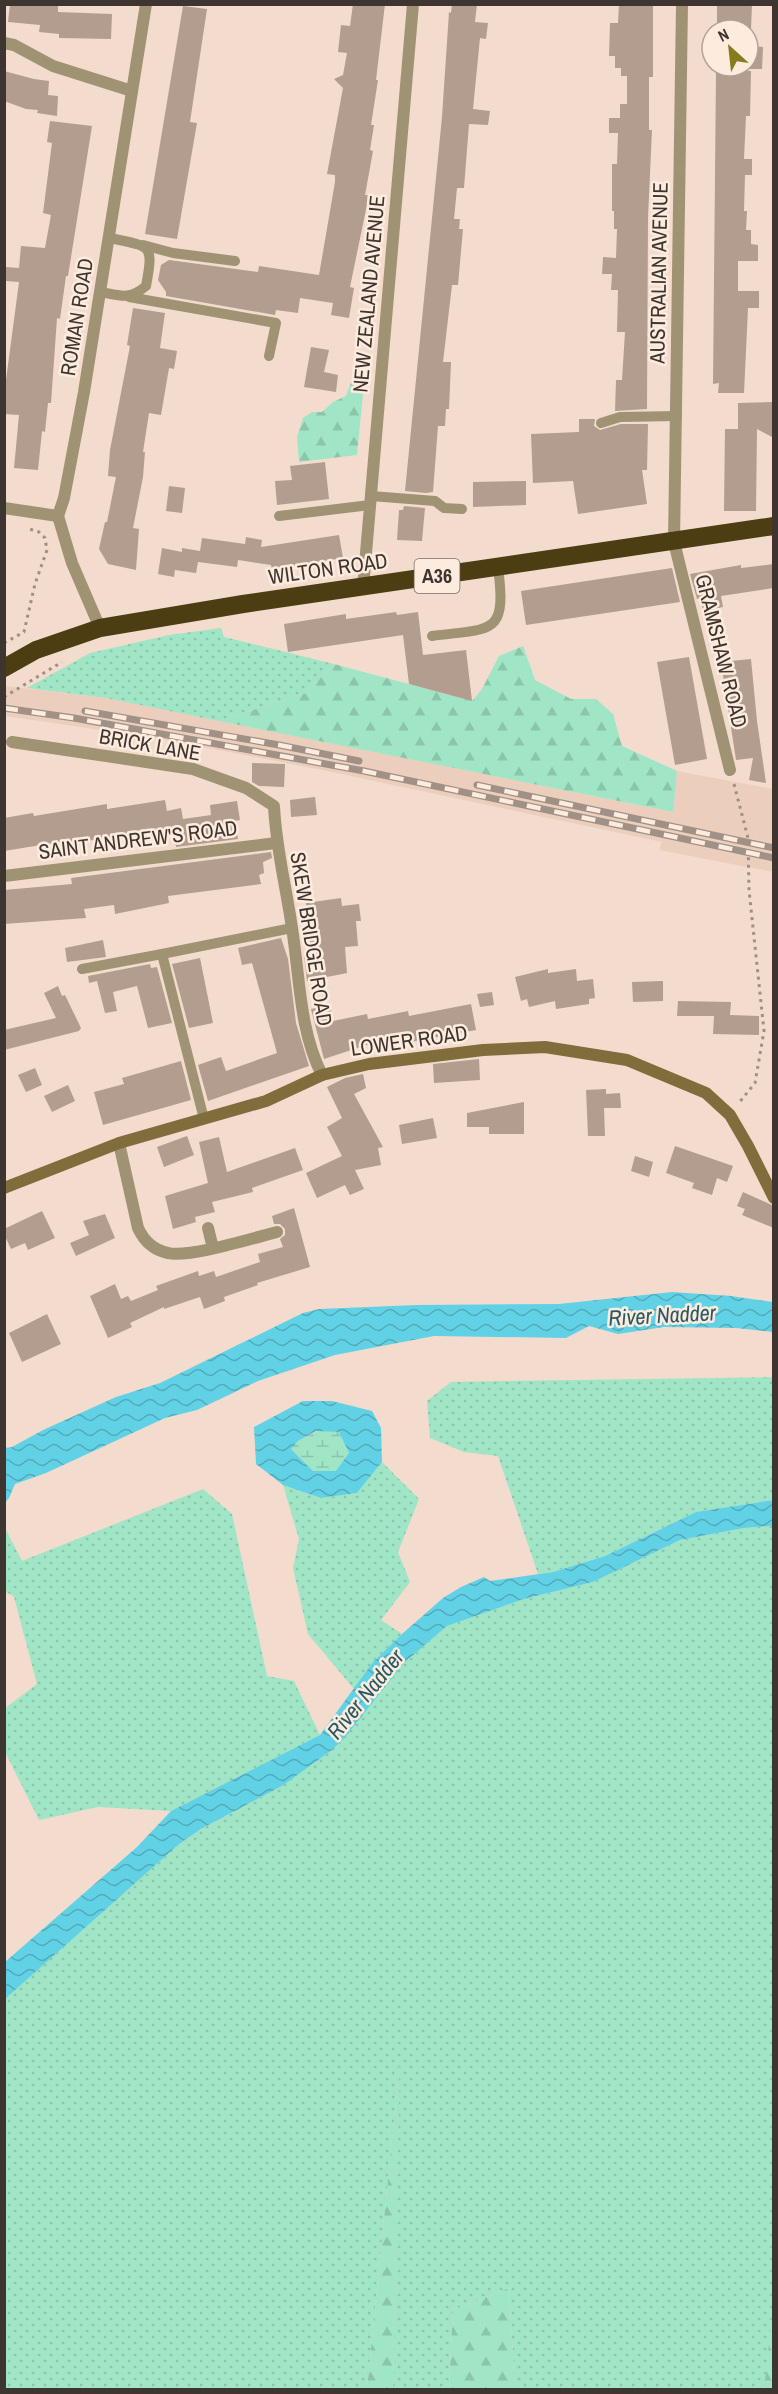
<svg xmlns="http://www.w3.org/2000/svg" width="778" height="2394" font-family="'Archivo Narrow',sans-serif">
  <style>
    .built { fill: #ebcfbc }
    .grass { fill: url(#grass-dots) }
    .forest { fill: url(#forest-firs) }
    .wetland { fill: url(#wetland-marsh) }
    .water { fill: url(#water-waves); fill-rule: evenodd }
    .building { fill: #b29d8f }
    .lines { fill: none; stroke-linecap: round; stroke-linejoin: round }
    .path { stroke: #a08f85; stroke-width: 3; stroke-dasharray: 3 4.5; stroke-linecap: butt }
    .lane { stroke: #a09373; stroke-width: 10 }
    .street { stroke: #a09373; stroke-width: 12 }
    .secondary { stroke: #806d3c; stroke-width: 12 }
    .highway { stroke: #4c3d12; stroke-width: 18 }
    .rail-casing { stroke: #a19085; stroke-width: 7 }
    .rail { stroke: #fdebde; stroke-width: 4.5; stroke-dasharray: 14; stroke-linecap: butt }
    .labels { text-anchor: middle; stroke-width: 5; stroke-linejoin: round; paint-order: stroke }
    .shield { fill: #fdebde; stroke: #776c64; stroke-width: 1.5 }
    .shield-label { font-size: 20px; font-weight: bold; fill: #3e3530 }
    .street-label { font-size: 21px; fill: #3e3530; stroke: #fdebde }
    .water-label { font-size: 22px; font-style: italic; fill: #295962; stroke: #fdebde }
  </style>
  <defs>
    <pattern id="grass-dots" width="8" height="8" patternUnits="userSpaceOnUse" patternTransform="scale(1.5)"><rect width="8" height="8" fill="#a0e5c5"/><path d="M2 2h.1M6 6h.1" fill="none" stroke="#8bc5aa" stroke-width="1.8" stroke-linecap="round"/></pattern>
    <pattern id="forest-firs" width="22" height="20" patternUnits="userSpaceOnUse" patternTransform="scale(1.5)"><rect width="22" height="20" fill="#a0e5c5"/><path d="M5 1l3.5 6h-7zM16 11l3.5 6h-7z" fill="#8bc5aa"/></pattern>
    <pattern id="wetland-marsh" width="20" height="14" patternUnits="userSpaceOnUse" patternTransform="scale(1.5)"><rect width="20" height="14" fill="#a0e5c5"/><path d="M1 5h8M5 5V1M11 12h8M15 12V8" fill="none" stroke="#8bc5aa"/></pattern>
    <pattern id="water-waves" width="16" height="10" patternUnits="userSpaceOnUse" patternTransform="scale(1.5)"><rect width="16" height="10" fill="#61d2e5"/><path d="M0 5q4-4 8 0t8 0" fill="none" stroke="#51abba"/></pattern>
  </defs>
  <rect width="100%" height="100%" fill="#f3dccd"/>
  <polygon class="built" points="5,686 106,698 672,812 677,771 773,789 773,872 659,850 662,842 322,770 162,739 5,716"/>
  <g class="grass">
    <polygon points="221,628 224,637 334,664 306,693 219,721 106,698 27,688 90,653 169,635"/>
    <polygon points="773,1377 773,1500 696,1512 605,1556 553,1572 538,1574 498,1456 464,1452 430,1438 427,1401 451,1382"/>
    <polygon points="382,1462 419,1499 398,1552 410,1582 381,1620 402,1634 373,1662 354,1689 308,1634 293,1568 299,1539 283,1485 321,1498 357,1493"/>
    <polygon points="203,1489 232,1514 267,1676 294,1681 320,1735 171,1811 98,1807 39,1820 5,1752 4,1709 37,1684 14,1597 5,1591 5,1528 22,1561"/>
    <polygon points="773,1526 774,2307 764,2389 515,2389 509,2288 453,2310 449,2389 393,2389 399,2070 367,2389 5,2389 4,1999 178,1845 201,1829 282,1786 379,1692 404,1663 447,1626 524,1599 593,1582 680,1540 744,1528"/>
  </g>
  <g class="forest">
    <polygon points="365,374 357,455 299,462 297,437 303,418 312,412 322,412 333,402 346,396 353,377"/>
    <polygon points="523,646 535,680 571,699 596,699 613,714 622,746 677,771 673,812 219,721 306,693 334,664 472,701 482,689 499,656"/>
    <polygon points="400,2059 393,2389 367,2389"/>
    <polygon points="509,2288 515,2389 449,2389 453,2310"/>
    <polygon points="773,2307 773,2389 764,2389"/>
  </g>
  <polygon class="wetland" points="317,1431 339,1431 349,1453 337,1471 313,1471 290,1448 298,1441"/>
  <g class="water">
    <polygon points="672,1292 731,1296 773,1302 773,1332 736,1328 664,1327 618,1334 589,1326 566,1338 434,1336 335,1355 258,1381 197,1410 165,1418 46,1473 15,1484 9,1498 5,1503 5,1448 12,1447 43,1430 116,1397 160,1383 303,1313 319,1309 416,1305 559,1304"/>
    <path d="M 303,1401 L 332,1401 L 372,1411 L 381,1428 L 382,1462 L 357,1493 L 321,1498 L 283,1485 L 256,1464 L 254,1427 ZM 316,1431 L 339,1432 L 349,1453 L 336,1471 L 313,1471 L 291,1449 L 298,1441 Z"/>
    <polygon points="773,1500 773,1526 744,1528 680,1540 593,1582 524,1599 447,1626 404,1663 346,1736 332,1750 282,1786 201,1829 178,1845 5,1999 5,1962 137,1847 171,1811 320,1735 373,1662 402,1634 443,1598 461,1587 484,1577 490,1581 553,1572 605,1556 696,1512"/>
  </g>
  <g class="building">
    <polygon points="10,4 58,4 58,12 112,14 111,39 59,38 59,34 39,32 40,25 8,22"/>
    <polygon points="353,4 385,4 376,80 378,80 371,125 374,125 370,150 373,151 365,195 369,195 350,287 354,288 349,318 331,315 333,303 300,298 298,313 276,310 275,315 166,296 166,292 158,280 161,265 169,260 258,272 259,266 319,275 335,182 335,175 327,174 343,88 334,79 343,75 347,53 338,52 341,25 350,26"/>
    <polygon points="452,4 477,4 475,22 488,23 486,39 480,38 473,109 490,111 488,125 469,124 464,188 457,188 454,219 460,219 459,229 463,229 458,285 452,285 443,362 451,362 449,409 446,409 445,426 438,426 433,492 426,493 405,491 442,117 449,12 451,13"/>
    <polygon points="619,4 653,4 653,77 649,77 649,130 652,130 648,217 647,409 615,411 616,380 622,380 625,332 617,332 618,290 611,290 612,274 602,274 603,257 616,258 617,229 614,229 614,211 612,211 612,164 617,164 618,133 609,133 609,118 620,118 620,104 627,104 627,76 621,76 621,68 615,68 615,56 609,56 610,23 618,23"/>
    <polygon points="717,4 752,4 751,30 717,30"/>
    <polygon points="183,6 207,9 190,122 197,123 177,239 145,234"/>
    <polygon points="748,46 763,47 762,69 748,69"/>
    <polygon points="4,71 34,79 49,81 48,95 58,96 57,116 37,113 38,110 26,109 4,101"/>
    <polygon points="751,71 750,116 746,116 744,159 752,159 752,175 745,175 744,211 747,211 746,230 751,230 751,244 758,245 758,261 738,261 738,291 759,291 759,308 748,308 744,393 718,393 719,383 713,384 716,72"/>
    <polygon points="50,121 92,126 68,276 66,276 60,319 57,318 51,403 48,403 45,432 42,431 38,470 14,468 19,415 4,414 4,395 19,282 5,281 6,267 19,268 21,246 45,248 51,215 43,213 52,143 47,142"/>
    <polygon points="133,308 165,313 160,348 177,351 174,369 169,368 161,415 149,413 143,452 145,452 143,477 133,528 139,529 136,570 108,564 99,549 105,522 107,522 116,477 108,476 110,450 130,346 127,345"/>
    <polygon points="311,347 329,350 324,372 338,375 336,392 304,387"/>
    <polygon points="774,402 774,438 757,429 756,511 724,511 725,429 738,429 738,403"/>
    <polygon points="579,419 595,419 594,426 600,430 621,424 648,424 647,470 642,470 647,504 578,514 573,481 533,483 531,434 579,432"/>
    <polygon points="325,462 329,499 277,505 275,481 292,480 290,466"/>
    <polygon points="526,481 526,505 473,507 473,482"/>
    <polygon points="169,486 185,488 182,513 166,511"/>
    <polygon points="404,506 425,508 422,541 397,540 399,510 403,510"/>
    <polygon points="339,535 343,558 272,569 271,565 238,560 237,567 198,562 196,573 175,570 174,577 158,574 162,548 182,552 182,548 200,551 202,538 245,544 246,537 262,540 261,547"/>
    <polygon points="774,564 774,588 721,596 723,607 703,611 701,599 697,599 690,574 741,565 741,568"/>
    <polygon points="672,568 680,602 526,625 521,591"/>
    <polygon points="396,612 397,615 418,612 423,655 466,650 472,701 409,684 403,635 288,652 284,624 346,614 346,619"/>
    <polygon points="689,657 707,759 675,765 657,662"/>
    <polygon points="751,659 757,721 766,783 749,780 753,758 736,760 721,662"/>
    <polygon points="252,763 285,764 284,787 259,786 252,782"/>
    <polygon points="315,797 317,815 291,817 290,800"/>
    <polygon points="165,800 167,811 181,808 183,819 211,815 210,805 237,801 240,820 235,821 238,839 176,847 174,830 124,840 123,837 66,843 66,841 4,851 4,818 33,813 34,816 107,804 107,809"/>
    <polygon points="271,852 272,858 263,862 264,873 259,875 261,884 168,896 169,903 115,914 114,905 84,909 86,918 4,924 4,890 72,884 71,878"/>
    <polygon points="341,898 342,906 359,904 361,921 356,921 358,946 345,947 347,973 307,981 304,955 311,954 306,903"/>
    <polygon points="281,938 288,959 296,1023 309,1066 208,1101 198,1065 221,1057 226,1071 277,1053 252,963 242,965 238,948"/>
    <polygon points="103,940 106,957 67,962 65,948"/>
    <polygon points="200,958 213,1023 189,1028 172,964"/>
    <polygon points="150,964 151,968 157,967 172,1023 148,1028 137,986 113,992 117,1011 105,1013 97,981 89,983 88,976"/>
    <polygon points="548,969 548,973 576,969 577,981 593,979 595,998 589,999 589,1004 556,1009 555,1001 529,1007 527,999 521,1001 515,977"/>
    <polygon points="663,981 663,1001 633,1002 632,982"/>
    <polygon points="58,986 62,996 65,995 81,1028 79,1031 4,1050 4,1030 56,1018 44,993"/>
    <polygon points="492,992 494,1005 480,1007 477,994"/>
    <polygon points="678,1001 731,1002 730,1015 759,1016 759,1035 713,1034 714,1016 677,1016"/>
    <polygon points="471,1004 476,1030 404,1043 400,1034 324,1059 311,1009 330,1005 333,1021 367,1014 368,1019 408,1011 409,1016"/>
    <polygon points="479,1059 480,1080 434,1083 433,1064"/>
    <polygon points="181,1061 191,1100 103,1125 94,1092 124,1084 122,1078"/>
    <polygon points="35,1068 42,1085 26,1092 18,1075"/>
    <polygon points="363,1074 366,1088 354,1094 383,1147 378,1148 381,1165 355,1170 364,1189 350,1195 345,1185 317,1198 306,1173 342,1156 327,1127 342,1118 327,1087 345,1078"/>
    <polygon points="68,1085 75,1101 52,1112 44,1096"/>
    <polygon points="606,1089 606,1094 620,1093 621,1108 604,1108 605,1136 588,1136 586,1090"/>
    <polygon points="524,1102 524,1134 489,1134 489,1127 467,1127 467,1113"/>
    <polygon points="433,1118 437,1138 402,1144 399,1125"/>
    <polygon points="187,1136 194,1155 164,1167 157,1147"/>
    <polygon points="219,1137 227,1172 295,1148 303,1170 252,1188 253,1192 212,1202 215,1212 195,1217 196,1222 173,1229 165,1196 208,1183 199,1142"/>
    <polygon points="675,1146 733,1166 727,1182 717,1178 712,1195 692,1188 694,1183 666,1173"/>
    <polygon points="635,1156 653,1162 649,1177 631,1171"/>
    <polygon points="743,1192 774,1206 774,1228 742,1215 745,1209 737,1206"/>
    <polygon points="294,1208 310,1267 257,1283 258,1285 224,1297 225,1301 204,1309 200,1297 164,1309 164,1307 130,1323 132,1327 108,1338 90,1296 115,1284 121,1299 128,1296 131,1301 158,1290 156,1286 198,1271 199,1276 214,1271 216,1277 260,1262 258,1254 283,1247 280,1239 285,1235 285,1229 280,1224 274,1224 272,1216"/>
    <polygon points="42,1211 55,1238 28,1250 25,1243 11,1249 4,1234 4,1229"/>
    <polygon points="105,1214 115,1238 76,1256 70,1243 89,1235 83,1221"/>
    <polygon points="47,1314 61,1344 22,1362 9,1333"/>
  </g>
  <g class="lines">
    <g class="path">
      <polyline points="4,643 24,632 35,584 47,550 45,538 39,532 26,528"/>
      <polyline points="4,697 62,662"/>
      <polyline points="734,784 748,838 749,890 764,1031 755,1083 738,1104"/>
    </g>
    <g class="lane">
      <polyline points="143,245 173,253 235,261"/>
      <path d="M 101,292 C 122,296 129,300 146,286 C 154,243 151,247 110,238"/>
      <polyline points="129,297 276,323 269,356"/>
      <polyline points="601,423 620,417 677,416"/>
      <polyline points="371,496 435,501 444,508 462,509"/>
      <polyline points="279,516 370,505"/>
      <path d="M 432,636 C 493,628 507,636 498,567"/>
      <polyline points="162,954 292,928"/>
      <polyline points="82,969 162,954 204,1119"/>
    </g>
    <g class="street">
      <polyline points="682,4 674,542 730,770"/>
      <polyline points="4,43 14,45 53,66 132,91"/>
      <polyline points="4,508 58,516"/>
      <polyline points="363,588 413,4"/>
      <polyline points="100,628 72,563 58,516 64,498 84,392 146,4"/>
      <path d="M 12,742 L 193,769 L 246,788 L 274,806 C 276,849 286,886 292,928 C 300,978 299,1029 322,1075"/>
      <polyline points="4,876 276,843"/>
      <path d="M 119,1143 L 138,1228 C 144,1241 153,1250 168,1253 C 189,1258 253,1238 277,1232"/>
      <polyline points="208,1228 213,1248"/>
    </g>
    <polyline class="secondary" points="4,1188 119,1143 266,1101 322,1075 369,1064 483,1050 545,1047 627,1060 706,1093 730,1115 748,1146 774,1198"/>
    <polyline class="highway" points="4,668 36,650 100,628 243,604 774,526"/>
    <defs>
      <g id="rail">
        <polyline points="4,708 74,718 364,771 774,858"/>
        <polyline points="85,711 279,745 359,761"/>
        <polyline points="477,785 774,848"/>
      </g>
    </defs>
    <use href="#rail" class="rail-casing"/>
    <use href="#rail" class="rail"/>
  </g>
  <g class="labels">
    <rect class="shield" x="414.5" y="559" width="45" height="34" rx="4.5"/>
    <g class="shield-label">
      <text x="437" y="583">A36</text>
    </g>
    <g class="street-label">
      <text transform="translate(659 273) rotate(-89)" y="7">AUSTRALIAN AVENUE</text>
      <text transform="translate(369 294) rotate(-85)" y="7">NEW ZEALAND AVENUE</text>
      <text transform="translate(77 317) rotate(-81)" y="7">ROMAN ROAD</text>
      <text transform="translate(328 569) rotate(-8)" y="7">WILTON ROAD</text>
      <text transform="translate(721 651) rotate(76)" y="7">GRAMSHAW ROAD</text>
      <text transform="translate(150 745) rotate(10)" y="7">BRICK LANE</text>
      <text transform="translate(138 840) rotate(-7)" y="7">SAINT ANDREW'S ROAD</text>
      <text transform="translate(311 939) rotate(81)" y="7">SKEW BRIDGE ROAD</text>
      <text transform="translate(409 1041) rotate(-8)" y="7">LOWER ROAD</text>
    </g>
    <g class="water-label">
      <text transform="translate(662 1315) rotate(-3)" y="8">River Nadder</text>
      <text transform="translate(365 1694) rotate(-51)" y="8">River Nadder</text>
    </g>
  </g>
  <rect width="778" height="2394" fill="none" stroke="#3e3530" stroke-width="12"/>
  <g transform="translate(730 48) rotate(333)"><circle r="28" fill="#fdebde" stroke="#b1a298" stroke-width="1.5"/>
  <path d="M0-4.5L10 22L0 15L-10 22Z" fill="#877a1f"/>
  <text y="-9" font-size="16" font-weight="bold" text-anchor="middle" fill="#3e3530">N</text>
  </g>
</svg>
